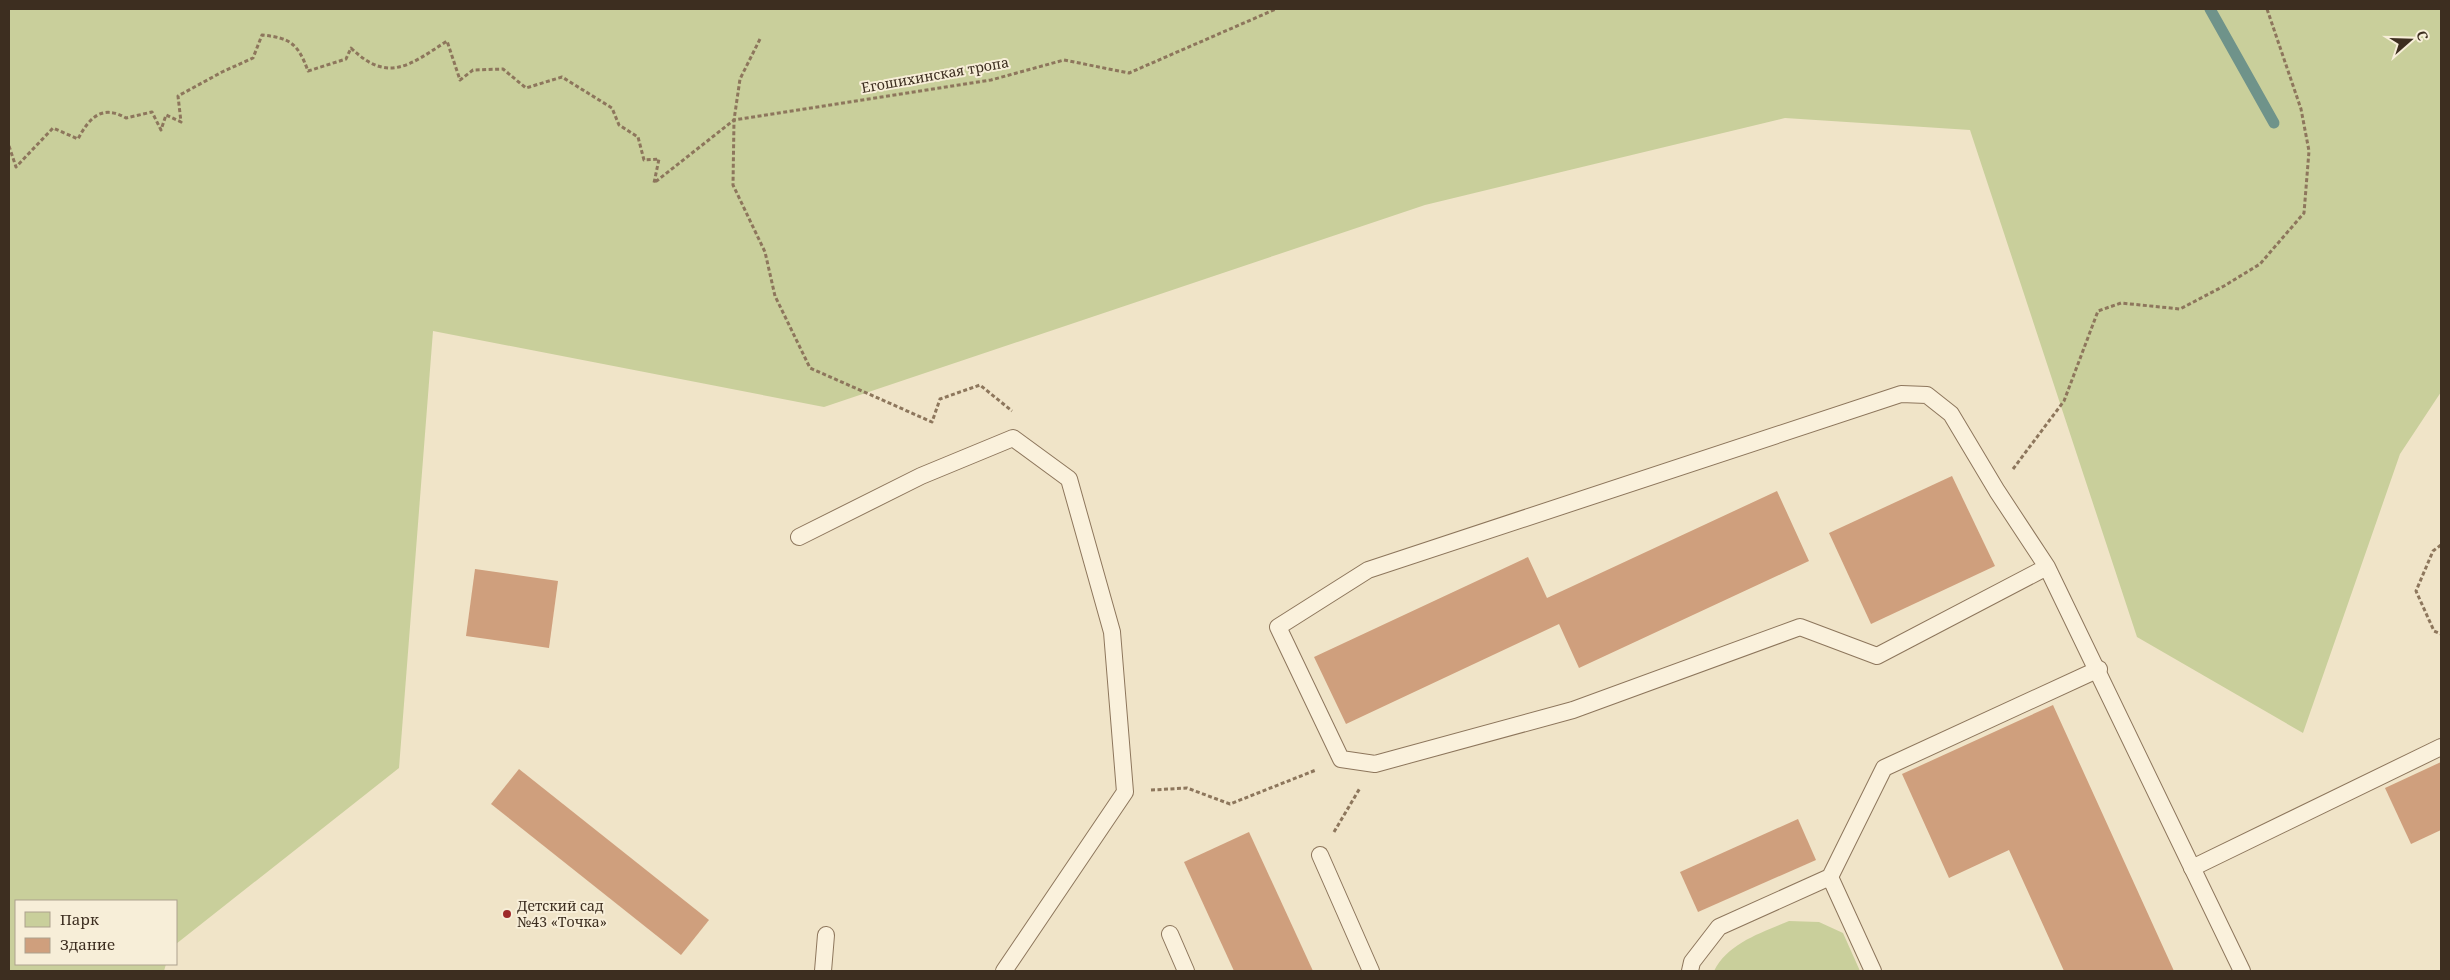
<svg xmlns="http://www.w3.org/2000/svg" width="2450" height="980" font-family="'Noto Serif',serif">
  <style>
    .green { fill: #c9cf9b }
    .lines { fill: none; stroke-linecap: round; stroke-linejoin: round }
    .stream { stroke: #6f938a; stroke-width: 11 }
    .building { fill: #cf9f7d }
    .service-casing { stroke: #8d765c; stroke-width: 18 }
    .path { stroke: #8d765c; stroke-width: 3; stroke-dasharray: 4 2.5; stroke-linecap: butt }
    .service { stroke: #faf1dc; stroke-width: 16 }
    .poi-dot { fill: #9e2a2b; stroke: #f7eed8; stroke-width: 2 }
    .labels { text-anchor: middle; stroke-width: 4; stroke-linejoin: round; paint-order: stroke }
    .street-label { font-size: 14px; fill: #3d2e20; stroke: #f7eed8 }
    .poi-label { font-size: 14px; fill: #3d2e20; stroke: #f7eed8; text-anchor: start }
  </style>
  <rect width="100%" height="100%" fill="#f0e4c8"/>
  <g class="green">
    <polygon points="9,9 2441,9 2441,392 2400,454 2303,733 2137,637 1970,130 1785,118 1425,205 824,407 433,331 399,768 176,944 176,901 16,901 16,964 166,964 164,971 9,971"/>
    <path d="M 1789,921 L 1819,922 L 1843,933 L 1860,971 L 1714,971 C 1728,943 1761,933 1789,921 Z"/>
  </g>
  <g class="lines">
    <polyline class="stream" points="2210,9 2274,123"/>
  </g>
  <g class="building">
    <polygon points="1952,476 1995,566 1871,624 1829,533"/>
    <polygon points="1777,491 1809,561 1579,668 1559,624 1346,724 1314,657 1528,557 1547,598"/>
    <polygon points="475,569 558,581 549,648 466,636"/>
    <polygon points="2053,705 2174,971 2064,971 2009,850 1949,878 1902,774"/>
    <polygon points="2441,762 2441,830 2411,844 2385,788"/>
    <polygon points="519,769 709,920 681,955 491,804"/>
    <polygon points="1798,819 1816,860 1698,912 1680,872"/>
    <polygon points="1249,832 1313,971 1234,971 1184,862"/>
  </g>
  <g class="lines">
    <defs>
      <g id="service">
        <polyline points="799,537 921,476 1013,438 1069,479 1112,632 1125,792 1004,971"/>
        <polyline points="2047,567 1877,656 1800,627 1573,710 1375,764 1341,759 1278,627 1368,570 1901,394 1927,395 1951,414 1997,491 2047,567 2242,971"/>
        <polyline points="1320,855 1371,971"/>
        <polyline points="2192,868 2441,747"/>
        <polyline points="1830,877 1873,971"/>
        <polyline points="1170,934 1186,971"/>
        <polyline points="823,971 826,935"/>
        <polyline points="1690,971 1692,962 1719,927 1830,877 1884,768 2099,669"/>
      </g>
    </defs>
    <use href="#service" class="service-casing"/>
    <g class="path">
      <polyline points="760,39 740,79 734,120 733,185 765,252 775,296 810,368 932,422 940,399 980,385 1012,411"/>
      <path d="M 9,146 L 16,167 L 53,128 L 78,139 C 89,118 102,104 126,118 L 152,112 L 161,130 L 166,115 L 181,122 L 178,96 L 222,72 L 253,58 L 262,35 C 291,38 298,44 308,71 L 346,59 L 351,48 C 388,84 410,65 447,41 L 460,80 L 473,70 L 503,69 L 526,88 L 562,77 L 612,108 L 619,125 L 638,137 L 644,160 L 659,159 L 654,183 L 734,120 L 991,80 L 1064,60 L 1129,73 L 1276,9"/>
      <polyline points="2013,469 2064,401 2098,311 2121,303 2180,309 2224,286 2260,264 2304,213 2309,151 2301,109 2267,9"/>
      <polyline points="2441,545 2433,551 2416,591 2434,631 2441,634"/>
      <polyline points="1151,790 1187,788 1230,804 1316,770"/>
      <polyline points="1334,832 1360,788"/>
    </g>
    <use href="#service" class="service"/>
  </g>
  <circle class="poi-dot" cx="507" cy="914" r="5"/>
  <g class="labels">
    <g class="street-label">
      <text transform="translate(935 75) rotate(-10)" y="5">Егошихинская тропа</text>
    </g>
    <g class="poi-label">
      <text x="517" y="911">Детский сад<tspan x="517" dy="16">№43 «Точка»</tspan></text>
    </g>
  </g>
  <rect width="2450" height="980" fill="none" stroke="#3d2e20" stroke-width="20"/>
  <rect x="15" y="900" width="162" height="65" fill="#f7eed8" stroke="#ada18e"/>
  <rect x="25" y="912" width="25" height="15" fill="#c9cf9b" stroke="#ada18e"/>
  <text x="60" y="925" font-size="15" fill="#3d2e20">Парк</text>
  <rect x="25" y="938" width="25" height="15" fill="#cf9f7d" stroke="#ada18e"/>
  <text x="60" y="950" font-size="15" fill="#3d2e20">Здание</text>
  <g transform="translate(2410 40) rotate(70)" stroke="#f7eed8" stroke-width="4" paint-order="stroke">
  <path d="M0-4L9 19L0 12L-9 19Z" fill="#3d2e20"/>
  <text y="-8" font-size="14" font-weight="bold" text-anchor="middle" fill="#3d2e20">С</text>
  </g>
</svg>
